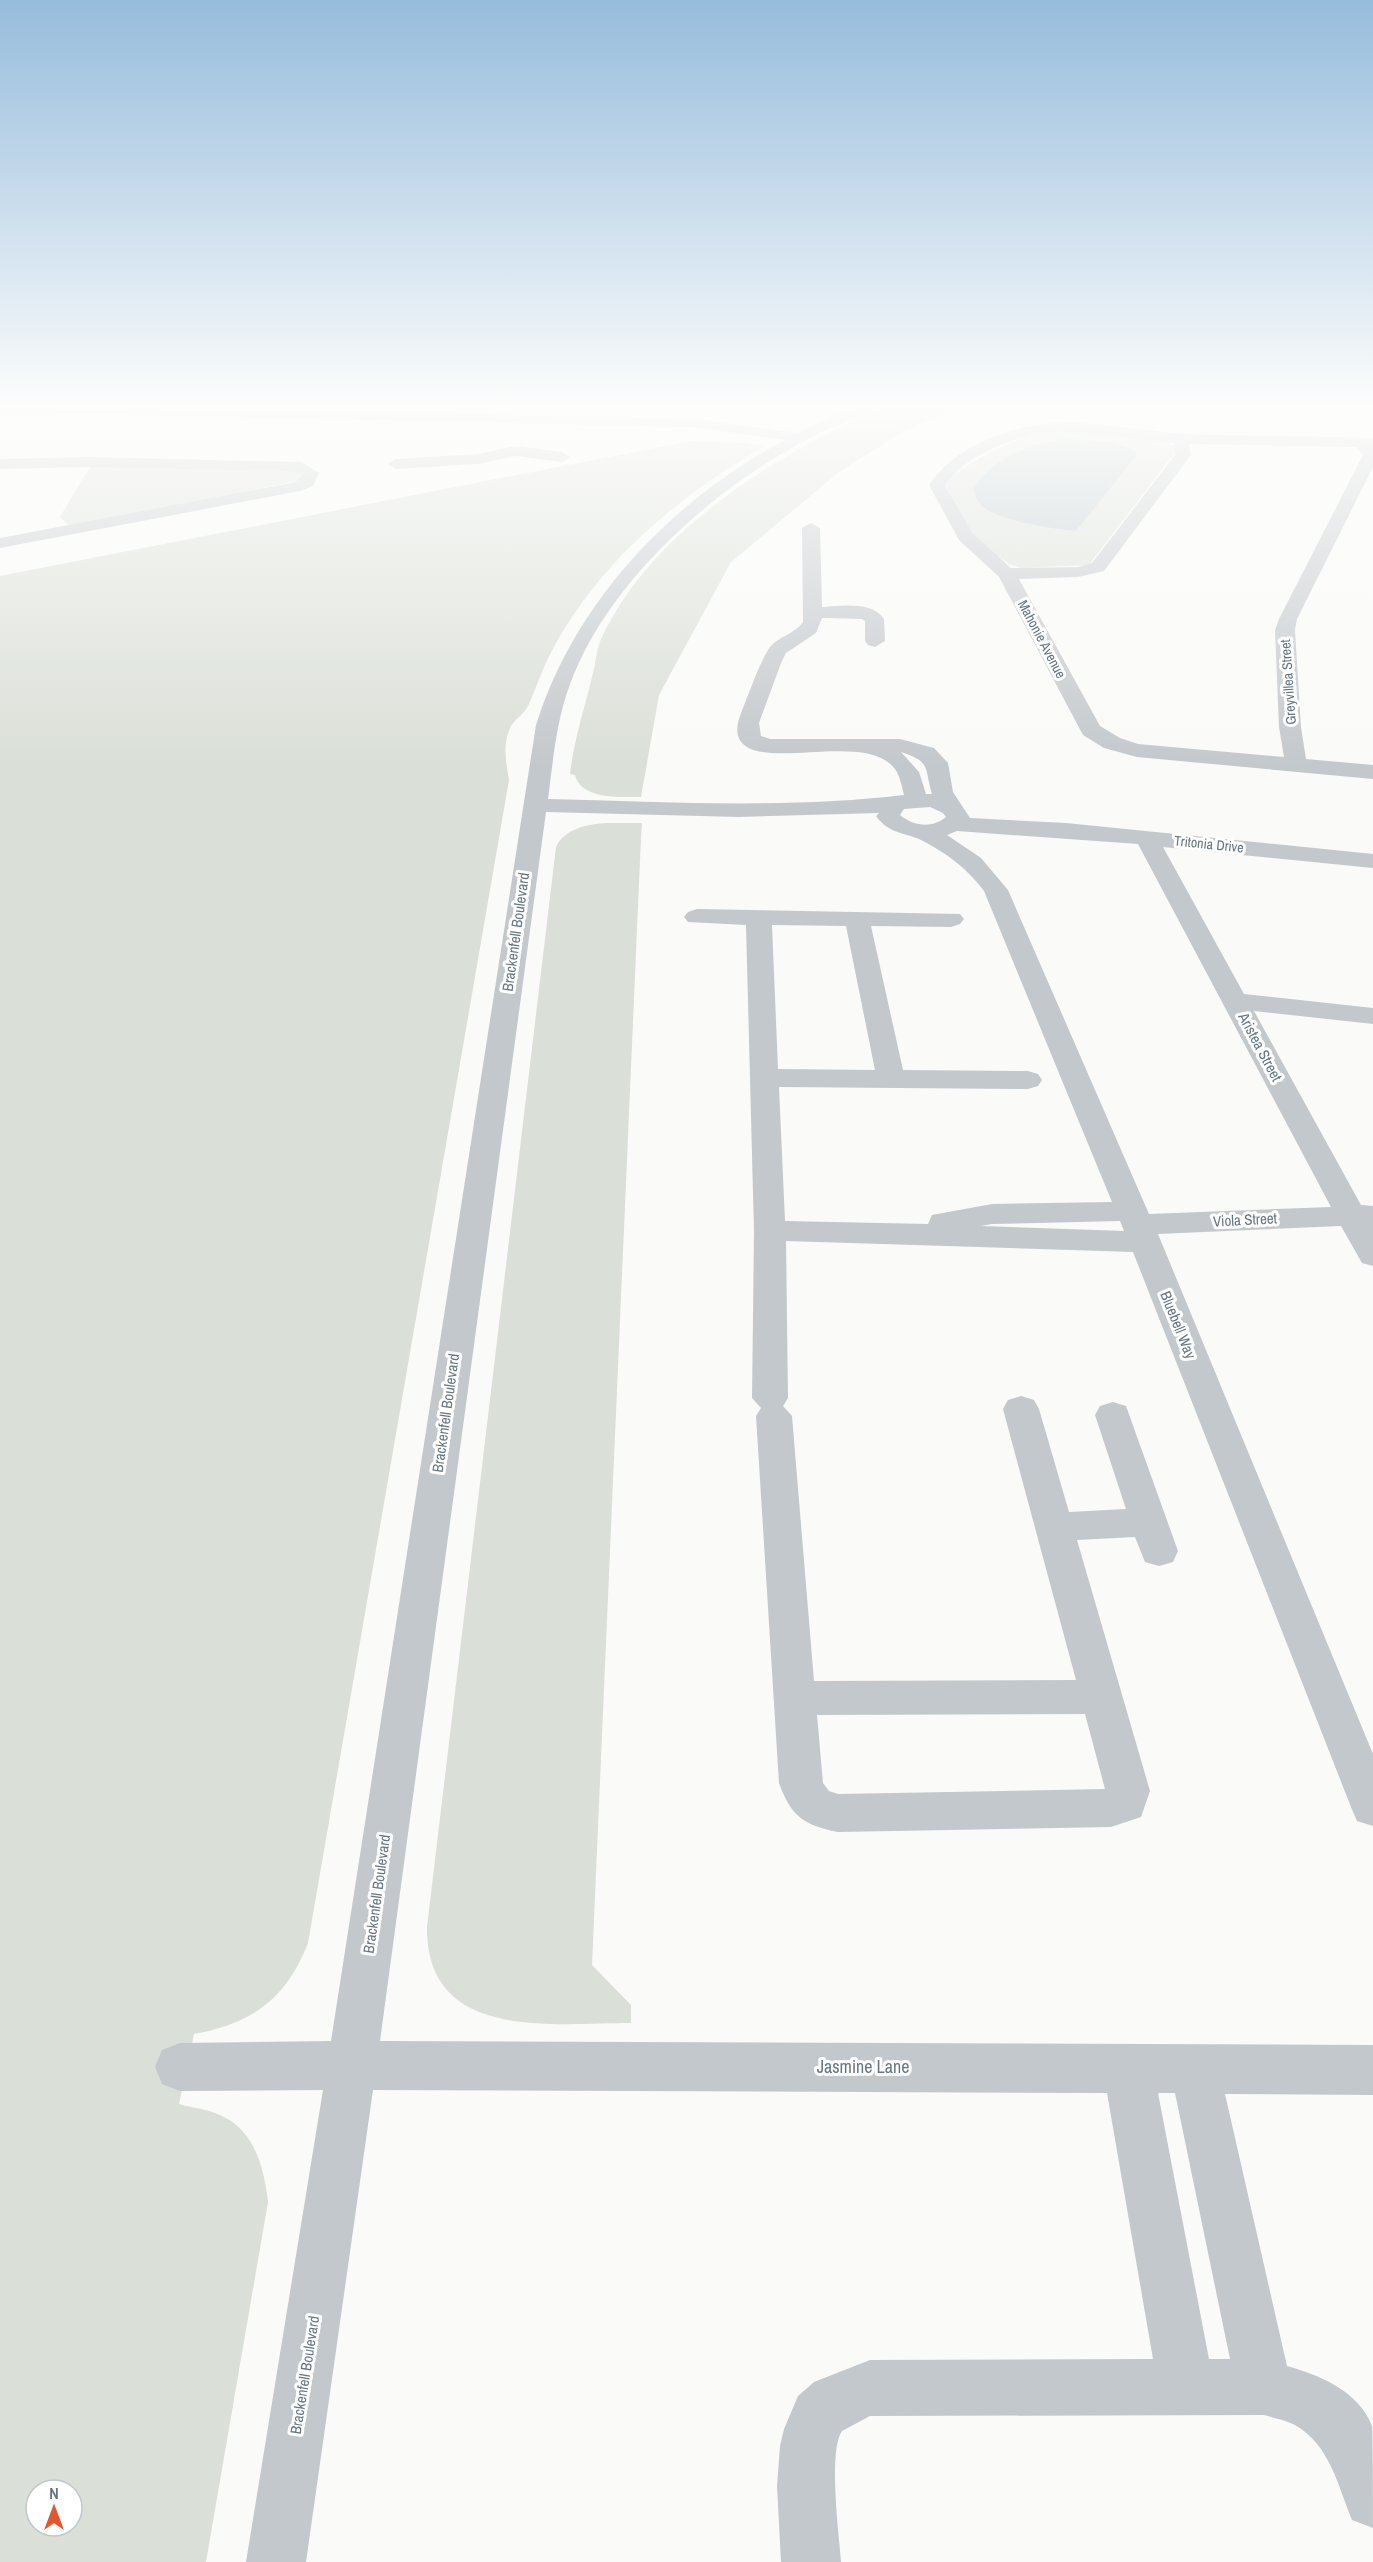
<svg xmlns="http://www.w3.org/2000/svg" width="1373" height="2562" font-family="'Archivo Narrow',sans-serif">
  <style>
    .green { fill: #dadfd7; fill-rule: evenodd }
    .water { fill: #bbc7cb }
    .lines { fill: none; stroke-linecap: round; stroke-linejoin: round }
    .minor { fill: #c3c8cc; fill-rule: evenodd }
    .labels { text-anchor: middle; stroke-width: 6; stroke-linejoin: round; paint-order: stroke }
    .far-street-label { font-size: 14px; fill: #657683; stroke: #fff }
    .street-label { font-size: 15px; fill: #657683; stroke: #fff }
    .near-street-label { font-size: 18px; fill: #657683; stroke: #fff }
  </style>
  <rect width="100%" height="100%" fill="#fafaf8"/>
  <g class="green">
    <path d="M 883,407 L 955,407 L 901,433 L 839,472 L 731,562 L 659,695 L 641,797 C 621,797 581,800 575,775 L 570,774 C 574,740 584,710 592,677 C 596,664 596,649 602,637 C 653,529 778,454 883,407 Z"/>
    <path d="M 1057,430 L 1166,442 L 1175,446 L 1176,451 L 1089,565 L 1021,568 L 1009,564 L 974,539 L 945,484 L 949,478 C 983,454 1015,436 1057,430 ZM 990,512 L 1080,526 L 1076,531 L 1065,530 Z"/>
    <path d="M 691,441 L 746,443 L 765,446 C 679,496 602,559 554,647 C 543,666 537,686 528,706 C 524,714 515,719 511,726 C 502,744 506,762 509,780 L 308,1943 C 286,1999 253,2023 194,2034 L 179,2104 C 193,2108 207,2109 220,2115 C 255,2130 264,2168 268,2202 L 206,2562 L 0,2562 L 0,576 ZM 36,2490 L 72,2490 L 72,2526 L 36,2526 Z"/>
    <polygon points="91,465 288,470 302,474 301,480 71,527 60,517"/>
    <path d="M 607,823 L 642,823 L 641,837 L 592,1965 L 631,2005 L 631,2023 C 552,2023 426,2042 427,1927 L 556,847 C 565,828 589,824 607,823 Z"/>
  </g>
  <path class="water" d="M 1065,439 L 1112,442 L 1135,450 L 1136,456 L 1076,531 C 1054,529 1000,521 983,507 C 978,503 976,496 973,490 C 991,458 1030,444 1065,439 Z"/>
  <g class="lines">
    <g class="minor">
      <path d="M 0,407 L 173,407 L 692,419 L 798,433 L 852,407 L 872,407 C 861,419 838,424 823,431 C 807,439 791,448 776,457 C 692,509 603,592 569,687 C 556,723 553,761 548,799 C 666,802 786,809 904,795 C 902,787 900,776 895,769 C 867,731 767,770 742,743 C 731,731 742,712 746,700 C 753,683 759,665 768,650 C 776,637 795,634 803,622 L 802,528 L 811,523 L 820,528 L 822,607 C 841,606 872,601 884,619 L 885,641 L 875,647 L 868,645 L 865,641 L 865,621 L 862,619 L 822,618 L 816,633 L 786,653 L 781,663 L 759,723 L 761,736 L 770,739 L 900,739 L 934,748 L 948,763 L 953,792 L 970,818 L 1066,823 L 1373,854 L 1373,868 L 1163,847 L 1244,994 L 1373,1008 L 1373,1024 L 1254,1011 L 1361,1205 L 1373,1206 L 1373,1266 L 1362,1263 L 1341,1226 L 1158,1234 L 1373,1754 L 1373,1826 L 1357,1821 L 1351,1807 L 1133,1252 L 786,1241 L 788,1398 L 783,1406 L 792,1416 L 814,1681 L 1076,1680 L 1003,1409 L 1008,1400 L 1021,1396 L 1034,1400 L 1039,1409 L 1069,1512 L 1126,1509 L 1095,1415 L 1100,1406 L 1113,1402 L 1126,1406 L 1178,1551 L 1173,1562 L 1159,1566 L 1145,1562 L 1135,1537 L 1077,1540 L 1150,1791 L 1141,1817 L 1111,1827 L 838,1832 C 803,1825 791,1816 779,1783 L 756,1416 L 761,1408 L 752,1398 L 754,1231 L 746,925 L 688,922 L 684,917 L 688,912 L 697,909 L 960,914 L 964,919 L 960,924 L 951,927 L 871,926 L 903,1070 L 1028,1071 L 1038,1074 L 1042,1080 L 1038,1086 L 1028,1089 L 779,1087 L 785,1221 L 928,1224 L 932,1215 L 992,1204 L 1112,1202 L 984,891 C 968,869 945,852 921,840 C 904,832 889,834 876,816 L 879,813 L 739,817 L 546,812 L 380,2041 L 1373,2045 L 1373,2095 L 1225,2094 L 1287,2366 C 1319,2375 1359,2391 1372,2426 C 1373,2439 1373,2509 1373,2528 L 1352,2520 C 1338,2486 1330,2445 1295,2425 C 1286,2420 1274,2418 1264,2415 L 870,2416 L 842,2431 C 828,2451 839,2535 841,2562 L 781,2562 L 777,2486 L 780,2446 L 784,2429 L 798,2396 L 814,2382 L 870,2360 L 1153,2359 L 1107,2093 L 373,2090 L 306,2562 L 246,2562 L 323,2090 L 180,2091 L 162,2084 L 155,2067 L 162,2050 L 180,2043 L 331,2041 L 536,725 C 575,601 671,501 785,440 L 692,427 L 0,412 ZM 901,752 C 932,762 924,768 932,794 L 926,794 L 919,772 ZM 930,807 L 943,813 L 946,817 C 932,829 913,826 900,815 L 904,809 ZM 957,831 L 1138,844 L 1331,1207 L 1149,1214 L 1008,890 L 981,858 L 947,835 ZM 772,925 L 846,926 L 875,1070 L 778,1069 ZM 1120,1221 L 1124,1231 L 981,1226 L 992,1224 ZM 1085,1714 L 1105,1789 L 838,1794 L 829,1791 L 823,1783 L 817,1715 ZM 1158,2093 L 1175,2093 L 1230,2359 L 1209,2359 Z"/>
      <path d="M 1078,422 L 1180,434 L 1373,438 L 1373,467 L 1297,619 L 1295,630 L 1301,727 L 1306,759 L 1373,765 L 1373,779 L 1137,757 L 1104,748 L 1083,735 L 999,577 L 959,540 L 929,485 C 959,440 1026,421 1078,422 ZM 1061,431 L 1174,443 L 1175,455 L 1092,563 L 1078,567 L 1011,568 L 972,533 L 945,485 C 965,454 1026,432 1061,431 ZM 1189,444 L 1357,447 L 1363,455 L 1279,619 L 1275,630 L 1279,727 L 1284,757 L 1138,744 L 1120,738 L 1100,726 L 1019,579 L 1078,577 L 1104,571 L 1191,455 Z"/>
      <polygon points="516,446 562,452 570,457 562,462 516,456 478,464 396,469 388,464 396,459 478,454"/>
      <polygon points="88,457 302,462 319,473 313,486 300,491 0,548 0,538 296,482 302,474 286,471 88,467 0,469 0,459"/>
    </g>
  </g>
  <linearGradient id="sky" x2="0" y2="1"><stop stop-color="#96bcdc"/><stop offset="0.53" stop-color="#fdfdfc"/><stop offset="1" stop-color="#fdfdfc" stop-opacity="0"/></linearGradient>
  <rect width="1373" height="766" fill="url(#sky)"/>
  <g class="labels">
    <g class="far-street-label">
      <text transform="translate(1042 639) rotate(62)" y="5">Mahonie Avenue</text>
      <text transform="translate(1288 682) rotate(-94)" y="5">Greyvillea Street</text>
      <text transform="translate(1209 844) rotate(6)" y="5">Tritonia Drive</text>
    </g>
    <g class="street-label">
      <text transform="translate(516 932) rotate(-82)" y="5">Brackenfell Boulevard</text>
      <text transform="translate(1260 1047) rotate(62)" y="5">Aristea Street</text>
      <text transform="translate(1245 1220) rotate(-3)" y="5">Viola Street</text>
      <text transform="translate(1178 1325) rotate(68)" y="5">Bluebell Way</text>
      <text transform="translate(446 1413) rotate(-82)" y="5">Brackenfell Boulevard</text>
      <text transform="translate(377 1894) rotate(-82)" y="5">Brackenfell Boulevard</text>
      <text transform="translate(305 2375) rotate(-81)" y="5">Brackenfell Boulevard</text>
    </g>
    <g class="near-street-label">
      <text x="863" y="2073">Jasmine Lane</text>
    </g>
  </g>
  <g transform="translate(54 2508)"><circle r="28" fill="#ffffff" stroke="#c1c8cd" stroke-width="1.5"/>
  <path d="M0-4.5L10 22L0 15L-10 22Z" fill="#e4572e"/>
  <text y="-9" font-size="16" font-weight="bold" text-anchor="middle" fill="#657683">N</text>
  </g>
</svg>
